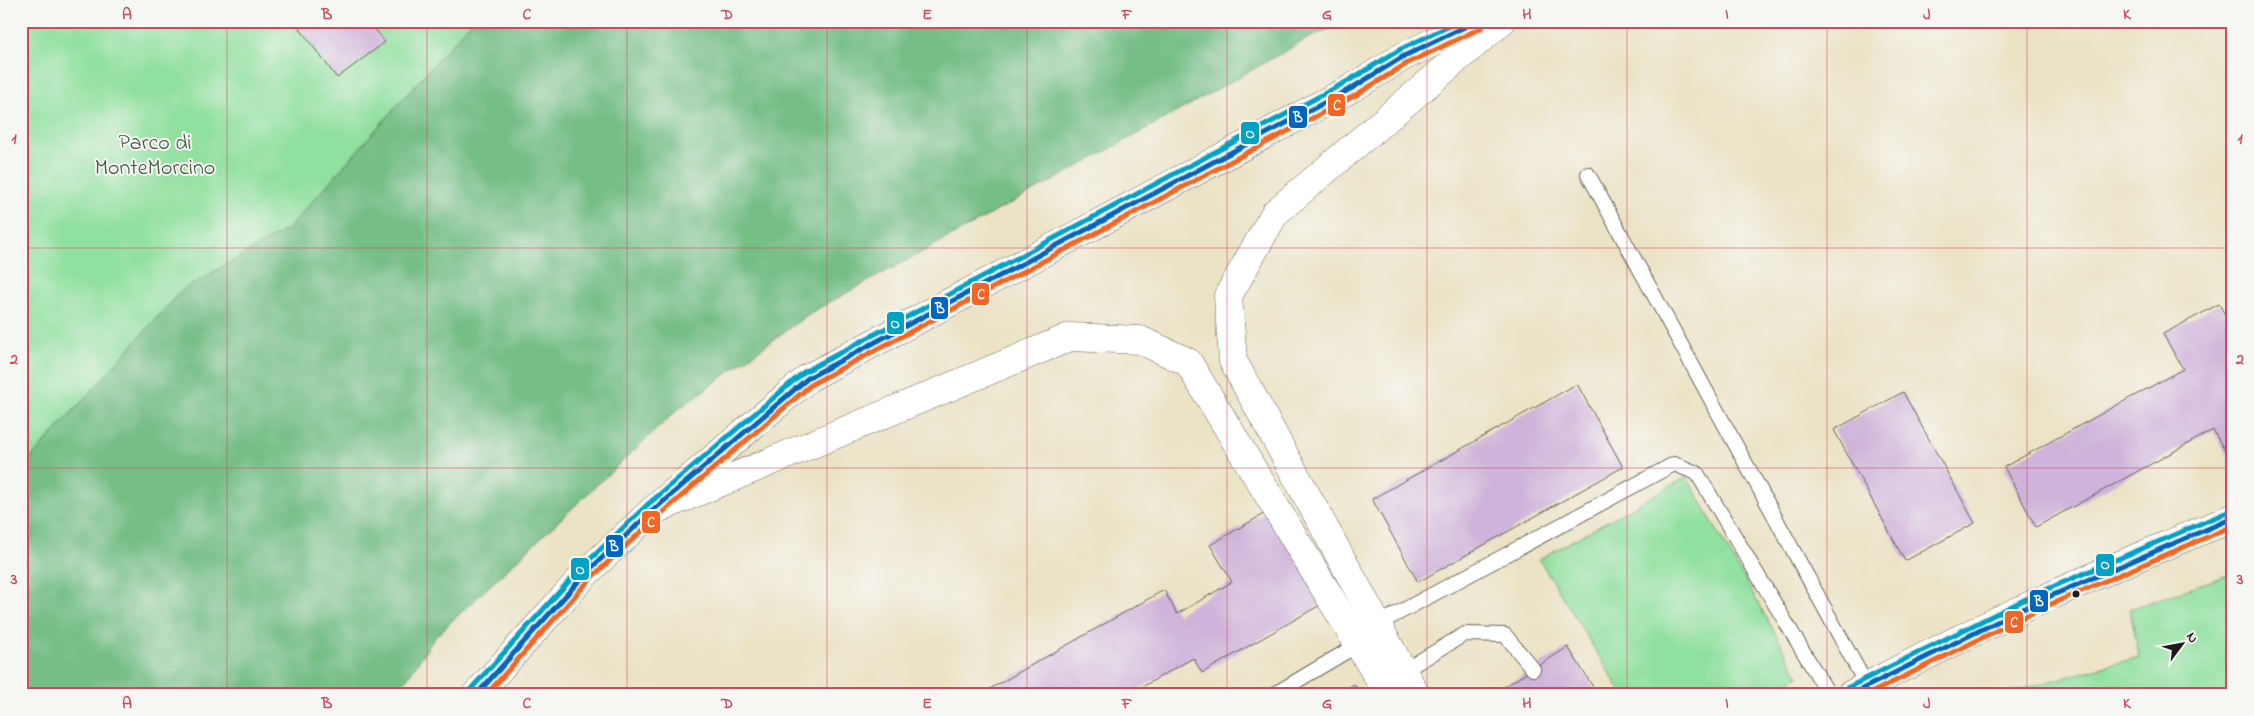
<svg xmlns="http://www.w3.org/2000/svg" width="2254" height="716" font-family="'Indie Flower',sans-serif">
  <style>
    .green { fill: #90e09f; stroke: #567e5e }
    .forest { fill: #74be86; stroke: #486d51 }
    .building { fill: #cfb3da }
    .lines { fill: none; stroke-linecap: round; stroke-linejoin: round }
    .service-casing { stroke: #656258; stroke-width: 16 }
    .minor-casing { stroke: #656258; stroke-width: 29 }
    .secondary-casing { stroke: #656258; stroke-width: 29 }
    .service { stroke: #fff; stroke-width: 14 }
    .minor { stroke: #fff; stroke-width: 28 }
    .secondary { stroke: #fff; stroke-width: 28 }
    .bus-1-casing { stroke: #f6f6f2; stroke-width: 9 }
    .bus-2-casing { stroke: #f6f6f2; stroke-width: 9 }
    .bus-3-casing { stroke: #f6f6f2; stroke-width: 9 }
    .bus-1 { stroke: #0065bd; stroke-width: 5 }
    .bus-2 { stroke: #f26522; stroke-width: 5 }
    .bus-3 { stroke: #01a2c5; stroke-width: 5 }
    .grid { fill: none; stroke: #d1495b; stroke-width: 1; stroke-opacity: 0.55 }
    .bus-dot { fill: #1c1c1c; stroke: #f6f6f2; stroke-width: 2 }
    .labels { text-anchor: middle; stroke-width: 4; stroke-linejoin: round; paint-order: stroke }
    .park-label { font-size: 22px; fill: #3f5743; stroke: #f6f6f2 }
    .line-badge { stroke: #f6f6f2; stroke-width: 2 }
    .badge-label { font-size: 14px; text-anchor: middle; font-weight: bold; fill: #fff }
    .neatline { fill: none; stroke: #d1495b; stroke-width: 2 }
    .grid-label { font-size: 16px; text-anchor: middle; font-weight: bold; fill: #d1495b }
  </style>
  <rect width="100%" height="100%" fill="#f6f6f2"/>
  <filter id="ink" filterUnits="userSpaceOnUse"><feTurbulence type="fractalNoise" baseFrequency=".02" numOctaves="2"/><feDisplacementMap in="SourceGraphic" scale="10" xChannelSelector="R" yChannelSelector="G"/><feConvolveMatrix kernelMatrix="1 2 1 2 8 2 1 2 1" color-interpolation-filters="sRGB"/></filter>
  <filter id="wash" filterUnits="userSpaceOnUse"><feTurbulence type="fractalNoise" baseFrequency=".0096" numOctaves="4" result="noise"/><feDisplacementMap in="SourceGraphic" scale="20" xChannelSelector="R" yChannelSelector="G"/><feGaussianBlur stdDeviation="1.12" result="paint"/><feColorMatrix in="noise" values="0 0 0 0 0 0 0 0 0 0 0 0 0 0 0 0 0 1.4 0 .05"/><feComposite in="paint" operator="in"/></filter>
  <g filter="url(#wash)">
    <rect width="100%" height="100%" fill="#ece3c6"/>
    <g class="green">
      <polygon points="21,21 472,21 289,228 181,291 21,469"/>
      <polygon points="1687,477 1799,676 1768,695 1623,695 1539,559"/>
      <polygon points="2233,573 2233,695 2000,695 2139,657 2130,609"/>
    </g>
    <polygon class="forest" points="472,21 1346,21 1307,39 1105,152 810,313 677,410 435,637 396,695 21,695 21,469 181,291 289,228"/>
    <g id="blocks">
      <g class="building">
        <polygon points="294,21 369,21 385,42 337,78"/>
        <polygon points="2219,304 2233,329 2233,465 2213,430 2036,527 2004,467 2183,369 2163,334"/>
        <polygon points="1577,384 1623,467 1418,582 1372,499"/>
        <polygon points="1903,392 1975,523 1905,561 1834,430"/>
        <polygon points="1274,508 1327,601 1202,673 1193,658 1128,695 979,695 1164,590 1177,614 1232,582 1210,545"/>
        <polygon points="1568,647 1598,695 1491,695"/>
        <polygon points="1354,684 1361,695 1336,695"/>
      </g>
    </g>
  </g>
  <g filter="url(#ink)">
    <use href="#blocks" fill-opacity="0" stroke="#656258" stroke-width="1"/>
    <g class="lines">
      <defs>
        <g id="service">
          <polyline points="1588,174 1867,686"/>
          <polyline points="1378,624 1674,464 1697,473 1829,695"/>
          <polyline points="1403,671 1465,634 1505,635 1533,669"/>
          <polyline points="1273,695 1359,644"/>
        </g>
        <g id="minor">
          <polyline points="659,508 1070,337 1140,340 1188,362 1389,695"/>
          <polyline points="1416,695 1233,361 1228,296 1275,213 1502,21"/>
        </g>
        <g id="secondary">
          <polyline points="476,695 587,572 651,512 808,378 1352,88 1404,56 1478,21"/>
          <path d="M 1850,695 C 1974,629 2102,570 2233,518"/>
        </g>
      </defs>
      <use href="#service" class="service-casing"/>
      <use href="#minor" class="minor-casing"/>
      <use href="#secondary" class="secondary-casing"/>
      <use href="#service" class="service"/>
      <use href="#minor" class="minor"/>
      <use href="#secondary" class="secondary"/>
      <defs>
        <g id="bus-1">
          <polyline points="476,695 587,572 651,512 808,378 1352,88 1404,56 1477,21"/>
          <polyline points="1850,695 2039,601 2233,518"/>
        </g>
        <g id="bus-2">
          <polyline points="486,695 592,577 656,518 812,384 1356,95 1408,63 1481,28"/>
          <polyline points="1867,695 2042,608 2233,526"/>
        </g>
        <g id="bus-3">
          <polyline points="1847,688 2036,594 2230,511"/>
          <polyline points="470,690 582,567 646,506 804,372 1348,81 1401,49 1460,21"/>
        </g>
      </defs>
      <use href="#bus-1" class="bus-1-casing"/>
      <use href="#bus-2" class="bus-2-casing"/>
      <use href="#bus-3" class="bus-3-casing"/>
      <use href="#bus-1" class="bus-1"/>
      <use href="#bus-2" class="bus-2"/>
      <use href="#bus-3" class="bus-3"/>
    </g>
  </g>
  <path class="grid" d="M 227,21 L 227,695M 427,21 L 427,695M 627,21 L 627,695M 827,21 L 827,695M 1027,21 L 1027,695M 1227,21 L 1227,695M 1427,21 L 1427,695M 1627,21 L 1627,695M 1827,21 L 1827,695M 2027,21 L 2027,695M 21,248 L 2233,248M 21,468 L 2233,468"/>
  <circle class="bus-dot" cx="2076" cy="594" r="4.5"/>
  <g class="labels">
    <g class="park-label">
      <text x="155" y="149">Parco di<tspan x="155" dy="25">MonteMorcino</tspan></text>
    </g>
  </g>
  <g class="line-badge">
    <rect x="1327" y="93" width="19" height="24" rx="5" fill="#f26522"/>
    <rect x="1288" y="105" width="20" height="24" rx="5" fill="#0065bd"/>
    <rect x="1240" y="121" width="20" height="24" rx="5" fill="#01a2c5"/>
    <rect x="971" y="282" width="19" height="24" rx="5" fill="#f26522"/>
    <rect x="930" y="296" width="19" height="24" rx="5" fill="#0065bd"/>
    <rect x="886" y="311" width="19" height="24" rx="5" fill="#01a2c5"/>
    <rect x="641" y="510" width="20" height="24" rx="5" fill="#f26522"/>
    <rect x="605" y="534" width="19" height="24" rx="5" fill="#0065bd"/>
    <rect x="2095" y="553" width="20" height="24" rx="5" fill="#01a2c5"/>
    <rect x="570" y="557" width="20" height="24" rx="5" fill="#01a2c5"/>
    <rect x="2029" y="589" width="20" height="24" rx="5" fill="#0065bd"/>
    <rect x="2004" y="610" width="20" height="24" rx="5" fill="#f26522"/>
  </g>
  <g class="badge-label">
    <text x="1337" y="110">C</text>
    <text x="1298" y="122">B</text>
    <text x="1250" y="138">O</text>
    <text x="981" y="299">C</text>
    <text x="940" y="313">B</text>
    <text x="895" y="328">O</text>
    <text x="651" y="527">C</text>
    <text x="614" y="551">B</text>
    <text x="2105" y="569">O</text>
    <text x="580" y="574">O</text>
    <text x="2039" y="606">B</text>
    <text x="2014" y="627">C</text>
  </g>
  <rect width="2254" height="716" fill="none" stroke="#f6f6f2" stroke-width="55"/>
  <g transform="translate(2182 644) rotate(58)" stroke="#f6f6f2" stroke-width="4" paint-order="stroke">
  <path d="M0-4L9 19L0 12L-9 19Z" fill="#1c1c1c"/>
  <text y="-8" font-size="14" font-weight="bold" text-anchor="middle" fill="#1c1c1c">N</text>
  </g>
  <rect x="28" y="28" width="2198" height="660" class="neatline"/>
  <g class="grid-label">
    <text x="127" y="19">A</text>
    <text x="327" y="19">B</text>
    <text x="527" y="19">C</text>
    <text x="727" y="19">D</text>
    <text x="927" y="19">E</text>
    <text x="1127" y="19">F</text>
    <text x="1327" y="19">G</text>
    <text x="1527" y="19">H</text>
    <text x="1727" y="19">I</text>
    <text x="1927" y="19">J</text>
    <text x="2127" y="19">K</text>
    <text x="14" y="143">1</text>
    <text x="2240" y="143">1</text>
    <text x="14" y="364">2</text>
    <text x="2240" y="364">2</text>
    <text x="14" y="584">3</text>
    <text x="2240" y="584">3</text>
    <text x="127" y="708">A</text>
    <text x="327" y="708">B</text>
    <text x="527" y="708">C</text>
    <text x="727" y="708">D</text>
    <text x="927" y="708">E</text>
    <text x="1127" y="708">F</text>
    <text x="1327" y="708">G</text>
    <text x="1527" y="708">H</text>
    <text x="1727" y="708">I</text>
    <text x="1927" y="708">J</text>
    <text x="2127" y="708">K</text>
  </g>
</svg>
